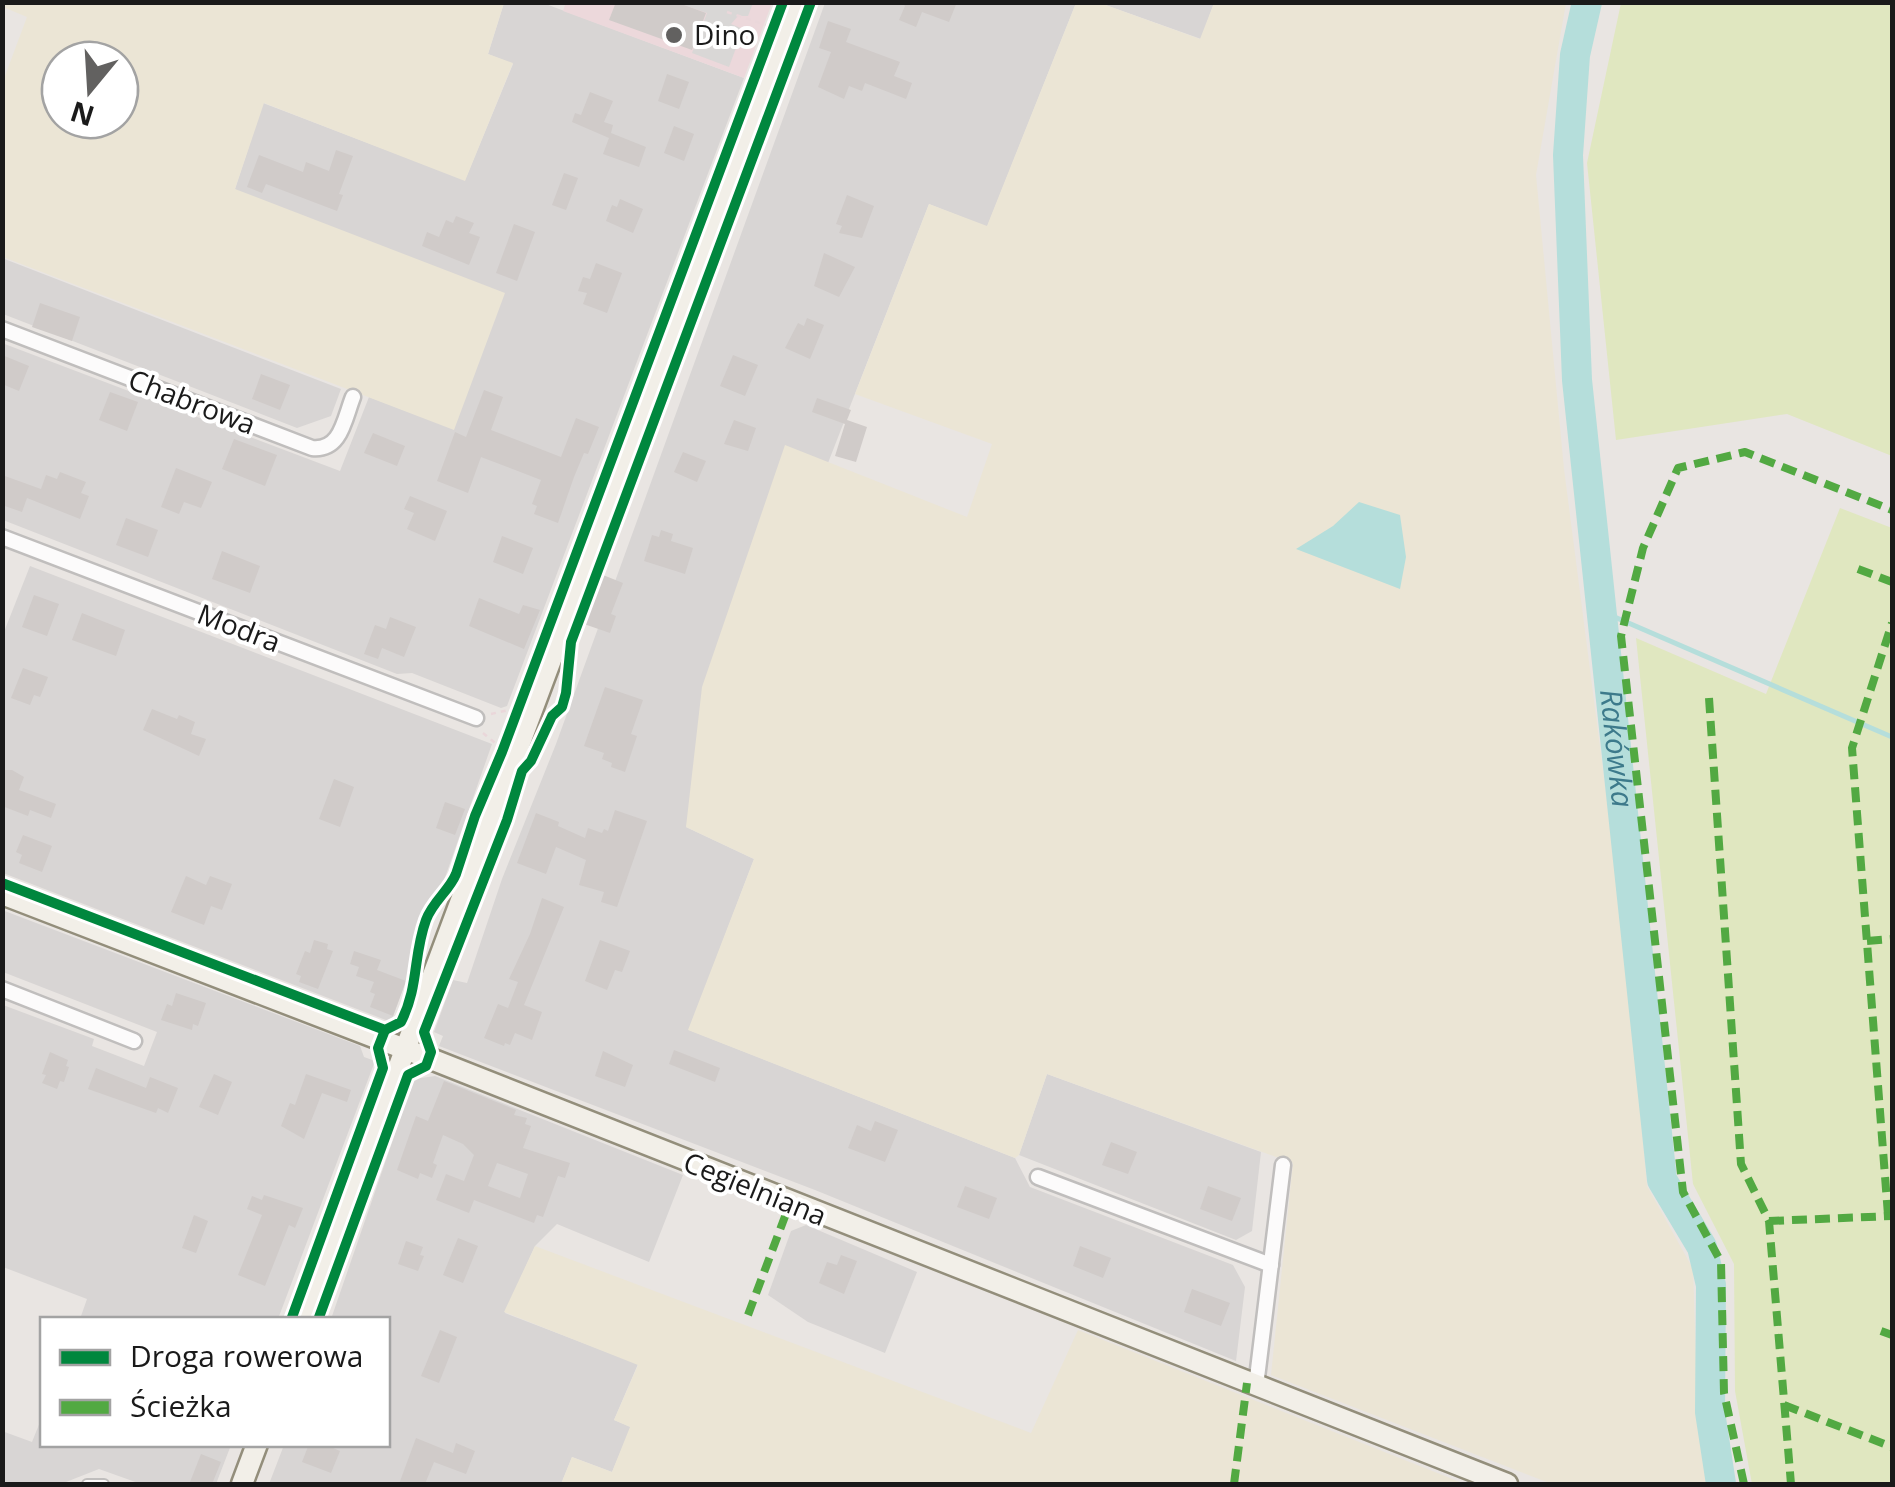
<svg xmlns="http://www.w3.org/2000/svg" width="1895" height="1487" font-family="'Open Sans',sans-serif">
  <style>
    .residential { fill: #d8d5d4 }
    .commercial { fill: #ecd8db }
    .farmland { fill: #ebe5d5; fill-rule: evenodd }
    .grass { fill: #e0e7c0 }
    .parking { fill: #d9d7d6 }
    .water { fill: #b5dedb }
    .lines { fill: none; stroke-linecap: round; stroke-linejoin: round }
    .stream { stroke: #b5dedb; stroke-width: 5 }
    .river { stroke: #b5dedb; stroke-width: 30 }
    .building { fill: #d0cbc9; fill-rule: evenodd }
    .lane-casing { stroke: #c0bebd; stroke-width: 12 }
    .street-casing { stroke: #c0bebd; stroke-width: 19 }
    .secondary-casing { stroke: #938e7b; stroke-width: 25 }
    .path { stroke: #ead7da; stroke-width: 2.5; stroke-dasharray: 5 5; stroke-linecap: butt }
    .lane { stroke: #fcfbfb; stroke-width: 8 }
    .street { stroke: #fcfbfb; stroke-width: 14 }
    .secondary { stroke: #f2efe8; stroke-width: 20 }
    .quiet { stroke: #52a942; stroke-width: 8; stroke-dasharray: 15 8; stroke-linecap: butt }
    .cycleway-casing { stroke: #fff; stroke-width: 16 }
    .cycleway { stroke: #00873e; stroke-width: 10 }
    .poi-dot { fill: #626160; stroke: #fff; stroke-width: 4 }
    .labels { text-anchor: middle; stroke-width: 8; stroke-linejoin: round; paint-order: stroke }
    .poi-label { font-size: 28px; fill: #1a1a1a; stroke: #fff; text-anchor: start }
    .street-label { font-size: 28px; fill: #1a1a1a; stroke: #fff }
    .water-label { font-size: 30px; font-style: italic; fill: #3d7a8b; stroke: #fff }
  </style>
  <rect width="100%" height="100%" fill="#e9e5e2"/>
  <g class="residential">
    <polygon points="504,3 543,3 744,78 507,706 501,708 412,673 397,674 3,520 2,343 340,471 369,397 454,429 235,189 263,103 465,180 513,64 488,54"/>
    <polygon points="825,3 1076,3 987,227 929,204 686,827 754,859 689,1030 1015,1158 1030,1187 1233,1265 1245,1287 1236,1361 815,1190 439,1046 443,1036 434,1032 453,980 467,983 502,879 556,744"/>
    <polygon points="1100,3 1214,3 1201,39"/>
    <polygon points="2,258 341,389 331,416 297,428 3,314"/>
    <polygon points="30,566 492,744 442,886 430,900 416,937 412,964 391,1022 3,873 2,651 5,649 2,637"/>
    <polygon points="2,910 360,1046 364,1057 375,1061 278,1319 80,1319 87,1299 3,1267 3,1005 94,1039 92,1046 144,1066 157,1032 3,972"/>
    <polygon points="1047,1074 1261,1152 1252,1231 1236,1240 1019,1155"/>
    <polygon points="435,1076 683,1175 649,1262 557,1224 535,1246 505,1313 638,1364 614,1420 631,1427 612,1472 572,1457 561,1484 269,1484 284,1445 388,1444 388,1320 331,1319 414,1079"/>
    <polygon points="806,1225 917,1272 885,1353 808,1322 768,1295 791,1231"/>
    <polygon points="42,1417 42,1444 231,1445 216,1484 141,1484 99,1469 61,1484 3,1484 2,1431 32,1442"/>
  </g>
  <polygon class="commercial" points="566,2 772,3 744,78 563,11"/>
  <g class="farmland">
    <path d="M 3,3 L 504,3 L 488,54 L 513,63 L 465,181 L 264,103 L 235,189 L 505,293 L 454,430 L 3,257 L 2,84 L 27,17 L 3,7 ZM 60,60 L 120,60 L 120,120 L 60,120 Z"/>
    <polygon points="1076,3 1100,3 1200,39 1214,3 1566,3 1536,175 1564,469 1624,932 1647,1186 1693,1269 1698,1419 1706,1484 1552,1484 1271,1375 1293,1163 1047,1074 1019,1155 1015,1158 688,1030 754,859 686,827 702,687 785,445 967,517 992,444 855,394 929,204 987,226"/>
    <polygon points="535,1246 1031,1433 1078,1330 1465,1484 561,1484 572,1457 612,1472 630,1427 614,1420 638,1365 504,1312"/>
  </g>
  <g class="grass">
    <polygon points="1621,3 1892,3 1892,456 1787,414 1616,440 1587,163"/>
    <polygon points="1840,508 1892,528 1892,1484 1752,1484 1735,1391 1734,1264 1693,1184 1636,638 1766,694"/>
  </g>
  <polygon class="parking" points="678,3 753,3 748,16 738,16 731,24 743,29 729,67 692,53 707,13"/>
  <polygon class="water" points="1359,502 1400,515 1406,557 1400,589 1296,549 1333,526"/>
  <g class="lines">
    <polyline class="stream" points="1603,612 1892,737"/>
    <path class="river" id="s1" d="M 1587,2 L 1575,55 L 1568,155 L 1577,380 L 1662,1180 L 1702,1247 L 1711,1285 L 1710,1412 L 1721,1484"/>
  </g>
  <g class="building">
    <polygon points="616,2 676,2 706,13 692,50 609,20"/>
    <polygon points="901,2 957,2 949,22 922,12 916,27 899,20 905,6"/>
    <polygon points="828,21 851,29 846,42 900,62 894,76 912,83 906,99 865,83 862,91 849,86 844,99 818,87 831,52 819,48"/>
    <polygon points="667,74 689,82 679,109 658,101"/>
    <polygon points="590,92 613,101 604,122 613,125 611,133 646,147 639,167 603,154 609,138 572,122 575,113 581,115"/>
    <polygon points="674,126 694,134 684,161 664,153"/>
    <polygon points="336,150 353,156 339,194 343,195 337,211 266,184 262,193 247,187 259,155 303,172 306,162 329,171"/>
    <polygon points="564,173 578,178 566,210 552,205"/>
    <polygon points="847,195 874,206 862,238 839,233 842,226 836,224"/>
    <polygon points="620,199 643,209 633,233 606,221 612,205 617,207"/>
    <polygon points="456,216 474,223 469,233 480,237 469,265 422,246 427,232 439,237 446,220 453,223"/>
    <polygon points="514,224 535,232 517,281 496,273"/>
    <polygon points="824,253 855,267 839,297 814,286"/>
    <polygon points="596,263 622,273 607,313 583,304 587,293 578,291 583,277 590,279"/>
    <polygon points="40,303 80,317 72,341 32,327"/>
    <polygon points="807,318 824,325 810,359 785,348 798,323 804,326"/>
    <polygon points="2,355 29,366 19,391 2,384"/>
    <polygon points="733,355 758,365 745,396 720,386"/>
    <polygon points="261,374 290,385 280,410 252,399"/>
    <polygon points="484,390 503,397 491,430 561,457 576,418 599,427 588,454 584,453 574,477 558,523 534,514 537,506 532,504 541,480 481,457 468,493 437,481 455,432 466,437"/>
    <polygon points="110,392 138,402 127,431 99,420"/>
    <polygon points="817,398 851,410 847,420 867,427 856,462 835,456 845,424 812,412"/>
    <polygon points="734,420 756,428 748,451 724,444"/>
    <polygon points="373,433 405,446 397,466 364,453"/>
    <polygon points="234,439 277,455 265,486 222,469"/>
    <polygon points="683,452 706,461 697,482 674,472"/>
    <polygon points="176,468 212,482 201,508 184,502 179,514 161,507"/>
    <polygon points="60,472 86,482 81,493 89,496 80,519 27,498 22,512 2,505 2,475 41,489 46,475 57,479"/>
    <polygon points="410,496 447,511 435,541 407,529 414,513 404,509"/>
    <polygon points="126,518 158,530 148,557 116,545"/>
    <polygon points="661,530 673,534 671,541 693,548 685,574 644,561 652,535 659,537"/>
    <polygon points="502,536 533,548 523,574 493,562"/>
    <polygon points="222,551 260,566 250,593 212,579"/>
    <polygon points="603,575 623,583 611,614 616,616 610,633 584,624"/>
    <polygon points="34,595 59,604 47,636 22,627"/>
    <polygon points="479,598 519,614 523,605 540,610 524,649 469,626"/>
    <polygon points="82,613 125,630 116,656 72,640"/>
    <polygon points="390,617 416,627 404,657 382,648 378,659 364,654 375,625 386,629"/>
    <polygon points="23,668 48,677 40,697 34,695 30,705 11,698"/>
    <polygon points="605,687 643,700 631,734 637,736 625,772 611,767 612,763 602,759 604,753 584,746"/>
    <polygon points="152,709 177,719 179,715 195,722 191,734 206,739 199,756 143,730"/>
    <polygon points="2,770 12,770 24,777 19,790 56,804 51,818 30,810 28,816 2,806"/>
    <polygon points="334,779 354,787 340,827 319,819"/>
    <polygon points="445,802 465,809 455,835 436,828"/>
    <polygon points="615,810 647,821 617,907 601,902 604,892 579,885 586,860 556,847 546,874 517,863 536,813 559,822 558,826 585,838 588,828 602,833 604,829 608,831"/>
    <polygon points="23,835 52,846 42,872 19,863 22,855 16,852"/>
    <polygon points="186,876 206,885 210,876 232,884 222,910 211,906 204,925 171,912"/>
    <polygon points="542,898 564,907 524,1005 542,1012 532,1040 515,1033 510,1045 505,1043 504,1046 484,1038 498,1004 508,1008 518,982 509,979 530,934"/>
    <polygon points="314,940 328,944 327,949 333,951 318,989 299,982 301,976 296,974 305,951 310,953"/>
    <polygon points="600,940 630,951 622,972 615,970 607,990 585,981"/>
    <polygon points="354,951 381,960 377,970 406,981 393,1016 370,1007 375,994 370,992 374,982 356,976 359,967 350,964"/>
    <polygon points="176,993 206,1003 198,1026 193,1024 192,1030 161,1020 167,1004 172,1006"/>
    <polygon points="674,1050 720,1068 715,1082 669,1064"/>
    <polygon points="603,1051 633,1065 625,1087 595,1076"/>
    <polygon points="50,1052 68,1060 66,1066 69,1067 64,1082 60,1081 57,1089 42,1083 46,1075 42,1074"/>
    <polygon points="96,1068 146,1088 150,1077 178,1088 168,1113 158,1108 156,1113 88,1089"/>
    <polygon points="214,1074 232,1082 218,1115 199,1107"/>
    <polygon points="306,1074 351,1090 347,1102 322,1093 304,1139 281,1126 290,1103 295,1105"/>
    <path d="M 444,1081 L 516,1110 L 514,1115 L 527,1118 L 525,1124 L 531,1126 L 523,1148 L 570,1163 L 565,1178 L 558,1176 L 543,1217 L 537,1215 L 534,1223 L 474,1200 L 469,1213 L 436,1200 L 446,1174 L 464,1181 L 474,1155 L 463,1144 L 443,1135 L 433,1163 L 437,1165 L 432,1178 L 420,1173 L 418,1179 L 397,1170 L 416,1116 L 428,1121 ZM 497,1163 L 528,1174 L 520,1198 L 488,1186 Z"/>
    <polygon points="875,1121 898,1130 885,1162 848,1148 857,1125 871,1131"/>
    <polygon points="1111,1142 1137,1152 1128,1174 1102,1165"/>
    <polygon points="965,1186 997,1198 989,1219 957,1207"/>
    <polygon points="1208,1186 1241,1198 1232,1221 1200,1209"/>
    <polygon points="264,1195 303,1208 295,1228 289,1225 265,1286 238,1275 262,1215 247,1209 252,1196 262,1200"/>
    <polygon points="194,1215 208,1221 196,1253 182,1248"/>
    <polygon points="458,1238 478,1246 463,1283 443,1275"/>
    <polygon points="406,1241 423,1247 420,1255 424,1256 418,1271 398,1264"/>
    <polygon points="1080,1246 1111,1258 1103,1278 1073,1266"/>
    <polygon points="841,1255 857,1261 844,1294 819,1283 827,1262 837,1265"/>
    <polygon points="1192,1289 1230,1303 1221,1326 1184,1312"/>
    <polygon points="440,1330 457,1337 439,1383 421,1376"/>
    <polygon points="416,1438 453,1453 456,1443 475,1451 466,1474 434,1462 425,1484 399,1484"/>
    <polygon points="309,1444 324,1444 340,1451 331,1473 302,1462"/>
    <polygon points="201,1454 221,1462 212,1484 190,1482"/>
  </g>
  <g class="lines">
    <defs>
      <polyline id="lane" points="87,1484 104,1484"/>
      <g id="street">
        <path d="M 2,329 L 312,448 C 341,451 344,420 353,397"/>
        <polyline points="2,537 476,718"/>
        <polyline points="2,989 134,1041"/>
        <polyline points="1038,1177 1271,1265"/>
        <polyline points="1256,1386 1283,1165"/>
      </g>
      <g id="secondary">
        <polyline points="2,894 436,1061 1507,1484"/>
        <polyline points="304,1320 797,2"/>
        <polyline points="242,1484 257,1444"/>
      </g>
    </defs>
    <use href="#lane" class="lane-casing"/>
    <use href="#street" class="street-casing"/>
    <use href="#secondary" class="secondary-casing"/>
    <g class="path">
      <polyline points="727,12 769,26"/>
      <polyline points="491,714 513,709"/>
      <polyline points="483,733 500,747"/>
    </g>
    <use href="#lane" class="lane"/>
    <use href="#street" class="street"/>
    <use href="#secondary" class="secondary"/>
    <g class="quiet">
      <polyline points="1858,569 1892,582"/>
      <polyline points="1709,698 1741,1164 1769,1221 1791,1484"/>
      <polyline points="1867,941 1892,939"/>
      <polyline points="1888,1215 1852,748 1892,623"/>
      <polyline points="1769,1221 1892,1216"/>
      <polyline points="748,1315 790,1203"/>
      <polyline points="1881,1331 1892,1335"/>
      <polyline points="1784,1405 1892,1447"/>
      <polyline points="1234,1484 1247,1383"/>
      <polyline points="1744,1484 1724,1393 1721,1262 1683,1192 1621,636 1643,548 1678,468 1745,452 1892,510"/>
    </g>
    <defs>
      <g id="cycleway">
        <path d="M 2,883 L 385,1030 L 401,1022 C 419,987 413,955 426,920 C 433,901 449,891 456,874 L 475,816 L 502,752 L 783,2"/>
        <polyline points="291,1320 383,1068 378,1048 385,1030"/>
        <polyline points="318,1320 408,1075 426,1066 431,1052 424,1032 507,820 522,771 531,761 552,716 562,707 566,693 571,642 811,2"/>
      </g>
    </defs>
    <use href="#cycleway" class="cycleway-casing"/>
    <use href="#cycleway" class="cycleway"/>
  </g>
  <circle class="poi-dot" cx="674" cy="35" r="10"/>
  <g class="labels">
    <g class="poi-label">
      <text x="694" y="45">Dino</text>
    </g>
    <g class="street-label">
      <text transform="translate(192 402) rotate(21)" y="10">Chabrowa</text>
      <text transform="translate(239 628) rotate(21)" y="10">Modra</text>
      <text transform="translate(755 1189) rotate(22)" y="10">Cegielniana</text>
    </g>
    <g class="water-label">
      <text dy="10" stroke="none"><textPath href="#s1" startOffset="750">Rakówka</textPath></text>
    </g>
  </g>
  <rect width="1895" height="1487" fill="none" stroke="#1a1a1a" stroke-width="10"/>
  <rect x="40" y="1317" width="350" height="130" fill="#ffffff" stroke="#a3a3a3" stroke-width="2.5"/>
  <rect x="60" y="1350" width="50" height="15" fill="#00873e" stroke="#a3a3a3" stroke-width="2.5"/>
  <text x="130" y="1367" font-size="30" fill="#1a1a1a">Droga rowerowa</text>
  <rect x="60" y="1400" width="50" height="15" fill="#52a942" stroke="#a3a3a3" stroke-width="2.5"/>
  <text x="130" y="1417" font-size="30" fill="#1a1a1a">Ścieżka</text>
  <g transform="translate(90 90) rotate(198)"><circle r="48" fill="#ffffff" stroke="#a3a3a3" stroke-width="2.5"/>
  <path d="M0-8L18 38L0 25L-18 38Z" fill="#626160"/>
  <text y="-15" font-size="28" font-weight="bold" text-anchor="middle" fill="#1a1a1a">N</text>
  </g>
</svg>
